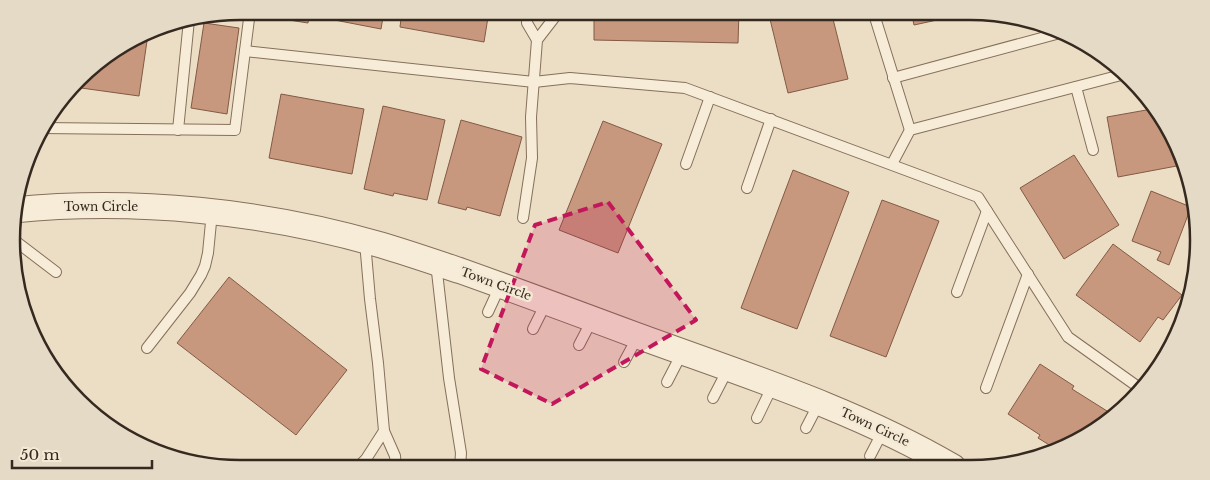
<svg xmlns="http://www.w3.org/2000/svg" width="1210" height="480" font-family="'Libre Baskerville',serif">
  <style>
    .building { fill: #c7987d; stroke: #835a44 }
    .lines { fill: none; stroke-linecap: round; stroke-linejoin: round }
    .service-casing { stroke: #85705c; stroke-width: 12 }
    .tertiary-casing { stroke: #85705c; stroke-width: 27 }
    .service { stroke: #f7ecd8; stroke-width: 10 }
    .tertiary { stroke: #f7ecd8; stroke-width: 25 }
    .marked { fill: #c2185b; fill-opacity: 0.2; stroke: #c2185b; stroke-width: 4; stroke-dasharray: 10 6; stroke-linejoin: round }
    .labels { text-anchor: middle; stroke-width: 5; stroke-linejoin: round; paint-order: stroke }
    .street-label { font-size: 12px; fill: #36291f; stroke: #f3e9d4 }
    .rim { fill: none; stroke: #36291f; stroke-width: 2.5 }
  </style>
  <rect width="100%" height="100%" fill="#ebdec5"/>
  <g class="building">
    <polygon points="263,11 310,11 308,23 263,16"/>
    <polygon points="320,11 384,11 381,29 319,17"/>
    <polygon points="402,11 489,11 484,42 400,27"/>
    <polygon points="594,11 739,11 738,43 594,40"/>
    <polygon points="768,11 831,11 848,79 788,93"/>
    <polygon points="911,11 970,11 974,12 914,25"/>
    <polygon points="204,23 239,28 227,114 191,108"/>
    <polygon points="148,34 139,96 74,87 89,68"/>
    <polygon points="281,94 364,109 352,174 269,158"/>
    <polygon points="383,106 445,120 427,200 394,193 393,196 364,189"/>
    <polygon points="1152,109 1175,139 1182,165 1118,177 1107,117"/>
    <polygon points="461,120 522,137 500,216 467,207 466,210 438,203"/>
    <polygon points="603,121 662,144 618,253 559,230"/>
    <polygon points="1074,155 1119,225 1064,259 1020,188"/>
    <polygon points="793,170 849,192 797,329 741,308"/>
    <polygon points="1151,191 1191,207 1169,265 1157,260 1161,252 1132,241"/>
    <polygon points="882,200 939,221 886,357 830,336"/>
    <polygon points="1113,244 1182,295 1163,320 1158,317 1140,342 1076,295"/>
    <polygon points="229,277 347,370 296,435 177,343"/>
    <polygon points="1187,309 1187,313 1163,361 1156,356"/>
    <polygon points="1040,364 1074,386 1072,389 1115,416 1059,451 1038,438 1040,435 1008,414"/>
  </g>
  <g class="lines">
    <defs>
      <g id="service">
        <polyline points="527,11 527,23 537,40"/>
        <polyline points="873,11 910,130"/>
        <polyline points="245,51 534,82 570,78 685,88 978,197 1068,337 1141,389"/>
        <polyline points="893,78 1060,33"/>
        <polyline points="1076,87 1093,150"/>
        <polyline points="41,128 235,130 250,11"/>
        <polyline points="178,130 189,20"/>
        <polyline points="686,164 710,97"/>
        <polyline points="892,164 910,130 1125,74"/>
        <polyline points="747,188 771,119"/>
        <polyline points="523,218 532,158 531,117 537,40 554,18 554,11"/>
        <polyline points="14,240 56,272"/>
        <polyline points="436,263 449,378 461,453 460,468"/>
        <polyline points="957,292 987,211"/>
        <polyline points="488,312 500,286"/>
        <polyline points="533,329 546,303"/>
        <polyline points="579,345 592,320"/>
        <polyline points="147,348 190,293 201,275 205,266 208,253 212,212"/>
        <polyline points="624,362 638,336"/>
        <polyline points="667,382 682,353"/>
        <polyline points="986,388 1028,274"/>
        <polyline points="713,398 728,369"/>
        <polyline points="757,418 773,385"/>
        <polyline points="806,428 819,403"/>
        <polyline points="384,431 395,456 396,468"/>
        <polyline points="870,456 883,431"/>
        <polyline points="357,468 366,459 384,431 378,363 370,299 365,242"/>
      </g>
      <path id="tertiary" d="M 13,210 C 136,198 263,211 381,245 C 408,253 434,262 461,271 C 520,292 579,314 638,336 C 745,375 854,409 953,467"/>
    </defs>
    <use href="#service" class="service-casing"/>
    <use href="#tertiary" class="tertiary-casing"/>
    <use href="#service" class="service"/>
    <use href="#tertiary" class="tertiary"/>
  </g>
  <path class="marked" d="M 608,202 L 696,320 L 552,404 L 481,369 L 535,225 Z"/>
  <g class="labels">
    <g class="street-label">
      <text x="101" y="211">Town Circle</text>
      <text transform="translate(496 284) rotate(20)" y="4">Town Circle</text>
      <text transform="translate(875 427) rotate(25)" y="4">Town Circle</text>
    </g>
  </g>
  <path d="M0 0H1210V480H0ZM240 20H970A220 220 0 0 1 1190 240V240A220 220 0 0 1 970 460H240A220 220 0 0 1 20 240V240A220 220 0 0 1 240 20Z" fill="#e4dac6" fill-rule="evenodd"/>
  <path class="rim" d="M240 20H970A220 220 0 0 1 1190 240V240A220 220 0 0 1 970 460H240A220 220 0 0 1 20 240V240A220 220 0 0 1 240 20Z"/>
  <path d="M12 460v8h140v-8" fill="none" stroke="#36291f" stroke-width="2.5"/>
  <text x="20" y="460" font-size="15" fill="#36291f" stroke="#f3e9d4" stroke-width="4" paint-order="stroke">50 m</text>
</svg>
